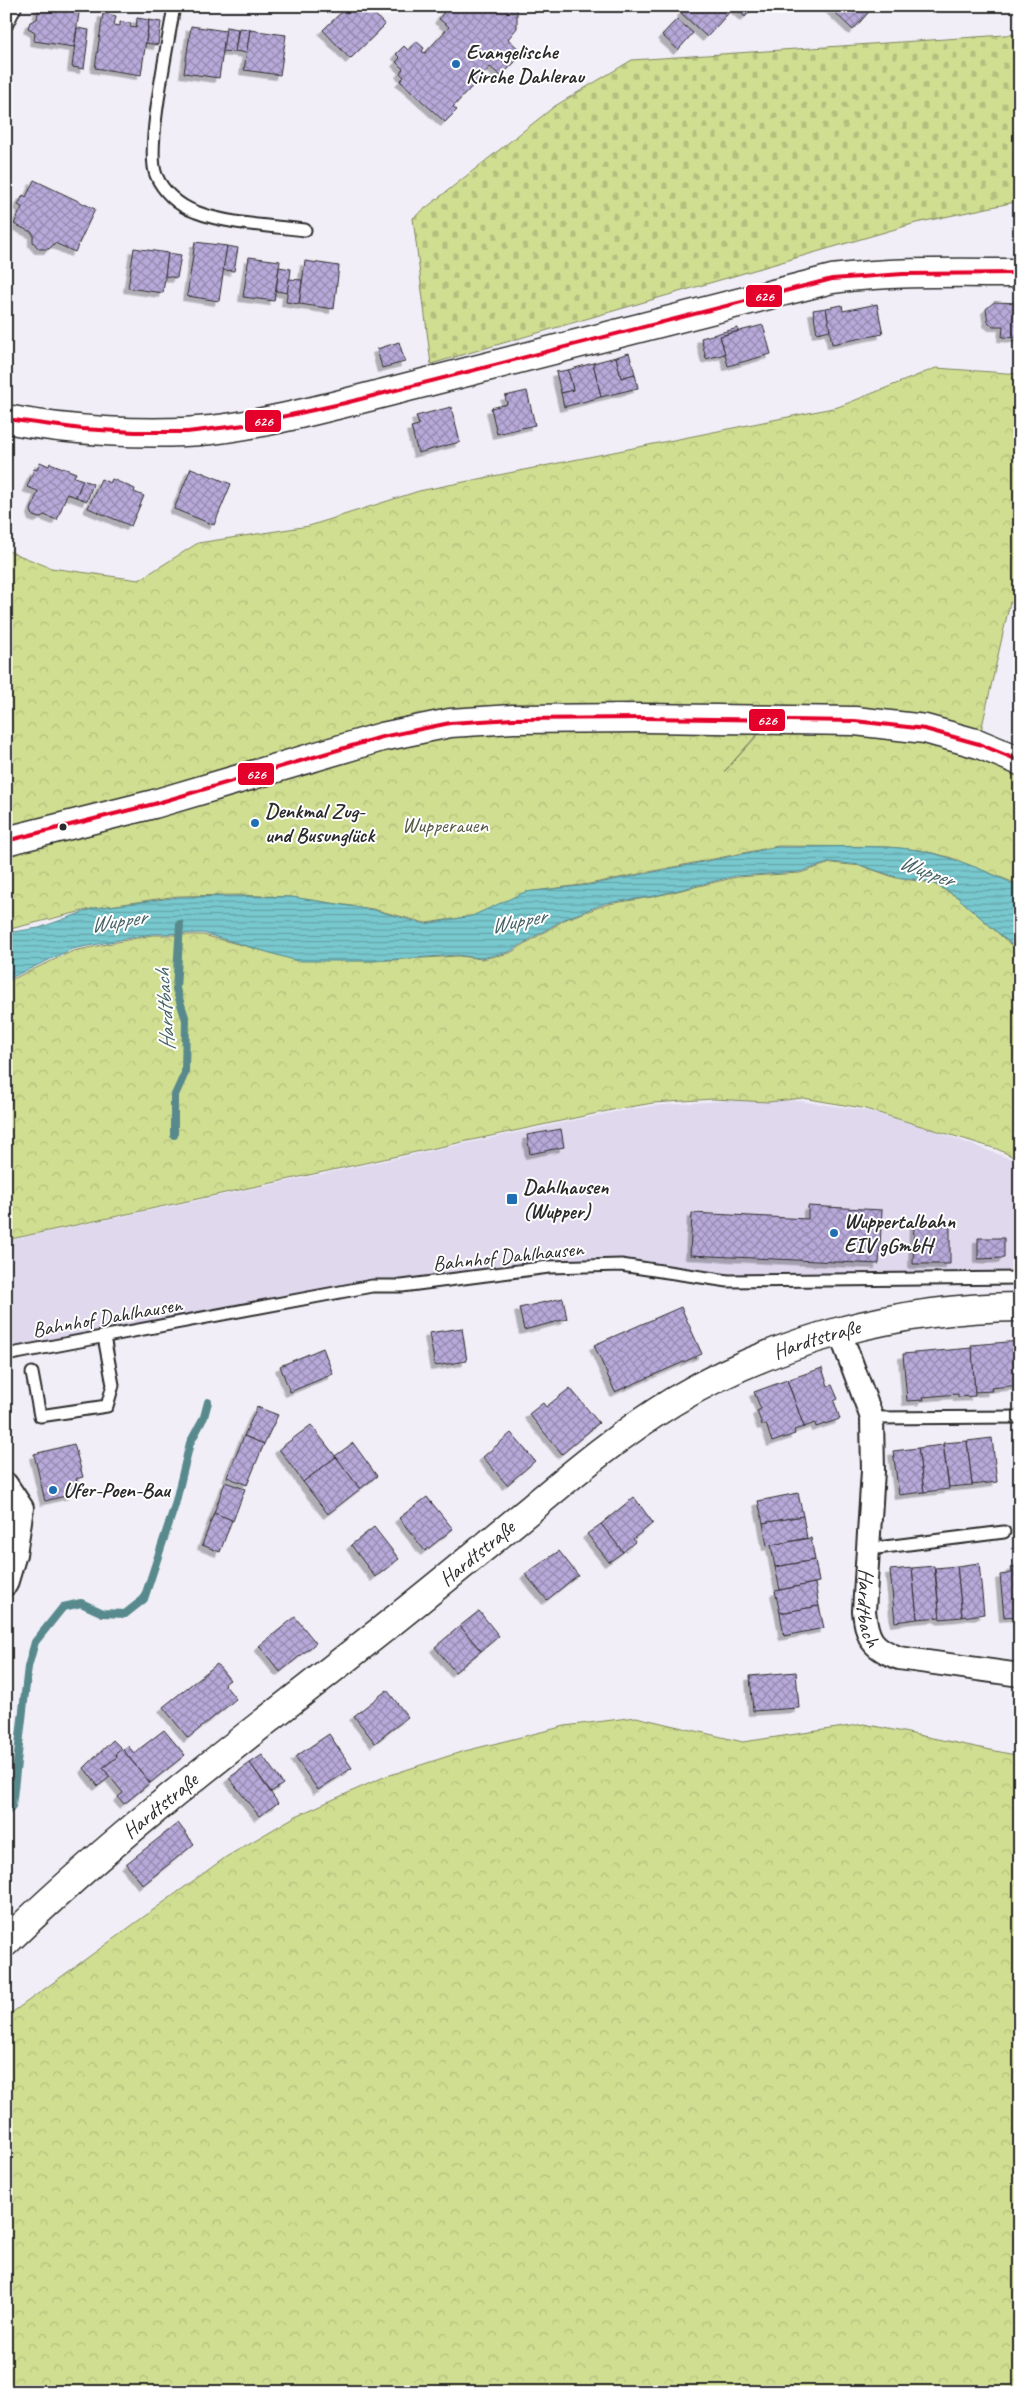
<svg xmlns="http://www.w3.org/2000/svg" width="1026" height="2398" font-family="Caveat,sans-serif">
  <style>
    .built { fill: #e0d9ee }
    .forest { fill: url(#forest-crowns); stroke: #7e845e }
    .cemetery { fill: url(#cemetery-stones); stroke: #7e845e }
    .water { fill: url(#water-rules); stroke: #598a8d }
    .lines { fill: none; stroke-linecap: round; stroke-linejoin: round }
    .stream { stroke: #598a8d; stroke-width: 8 }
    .building { fill: url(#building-cross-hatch); stroke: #2b2b2b; filter: url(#shadow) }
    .service-casing { stroke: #2b2b2b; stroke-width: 15 }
    .minor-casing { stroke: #2b2b2b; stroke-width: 26 }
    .secondary-casing { stroke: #2b2b2b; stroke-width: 31 }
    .service { stroke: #fff; stroke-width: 11 }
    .minor { stroke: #fff; stroke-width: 22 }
    .secondary { stroke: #fff; stroke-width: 28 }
    .bus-1-casing { stroke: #fff; stroke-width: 8 }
    .bus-1 { stroke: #e4002b; stroke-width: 4 }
    .poi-dot { fill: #1f6fb2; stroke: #fff; stroke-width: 2 }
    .bus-dot { fill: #2b2b2b; stroke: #fff; stroke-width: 2 }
    .labels { text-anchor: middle; stroke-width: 4; stroke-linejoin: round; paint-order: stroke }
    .poi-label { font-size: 21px; font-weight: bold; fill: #2b2b2b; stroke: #fff; text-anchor: start }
    .park-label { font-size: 21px; fill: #545844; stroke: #fff }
    .street-label { font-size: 21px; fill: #2b2b2b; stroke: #fff }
    .water-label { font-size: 22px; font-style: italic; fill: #466264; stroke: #fff }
    .line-badge { stroke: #fff; stroke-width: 2 }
    .badge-label { font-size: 14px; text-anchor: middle; font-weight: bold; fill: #fff }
  </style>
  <defs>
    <pattern id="forest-crowns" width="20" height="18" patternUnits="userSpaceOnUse" patternTransform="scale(1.25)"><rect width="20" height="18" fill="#d0de91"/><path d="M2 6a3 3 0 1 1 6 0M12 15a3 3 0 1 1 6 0" fill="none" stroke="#b3bf7d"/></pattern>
    <pattern id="cemetery-stones" width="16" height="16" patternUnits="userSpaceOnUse" patternTransform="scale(1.25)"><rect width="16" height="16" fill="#d0de91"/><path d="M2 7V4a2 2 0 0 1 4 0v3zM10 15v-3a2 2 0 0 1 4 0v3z" fill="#b3bf7d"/></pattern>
    <pattern id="water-rules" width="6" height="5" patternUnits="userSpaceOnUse" patternTransform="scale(1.25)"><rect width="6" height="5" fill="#78c9cf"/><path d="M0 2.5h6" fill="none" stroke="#63a3a8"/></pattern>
    <pattern id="building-cross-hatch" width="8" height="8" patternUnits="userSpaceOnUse" patternTransform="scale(1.25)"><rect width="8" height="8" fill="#b7a9d9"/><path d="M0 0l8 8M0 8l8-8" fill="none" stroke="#958ab0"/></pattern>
    <filter id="shadow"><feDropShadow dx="-4.5" dy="4.5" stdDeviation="0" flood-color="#0004"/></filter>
  </defs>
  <rect width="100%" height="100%" fill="#f1eef7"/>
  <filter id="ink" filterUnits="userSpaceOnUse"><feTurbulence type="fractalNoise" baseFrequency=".02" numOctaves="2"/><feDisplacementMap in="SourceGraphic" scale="10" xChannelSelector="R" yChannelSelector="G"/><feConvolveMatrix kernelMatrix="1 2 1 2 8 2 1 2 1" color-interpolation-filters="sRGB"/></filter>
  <g filter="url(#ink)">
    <polygon class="built" points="733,1100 800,1101 863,1110 921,1126 1020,1162 1020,1278 728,1281 621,1265 402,1286 6,1355 6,1241 614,1112 650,1106"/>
    <g class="forest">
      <polygon points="936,368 1020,374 1020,606 1010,602 981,731 514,713 6,832 6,550 51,568 139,580 198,543 309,526 419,491 838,407"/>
      <polygon points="767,723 724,772 769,723 872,723 1020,767 1020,885 949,857 920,850 888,847 778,846 589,884 526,892 473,916 426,923 373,909 290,897 235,895 178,896 95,908 6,930 6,849 450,727"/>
      <polygon points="831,863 862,866 896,878 932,883 959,898 1020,953 1020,1160 997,1149 862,1108 803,1098 768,1102 713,1099 653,1103 612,1110 6,1240 6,982 73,951 152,935 203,935 299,960 371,961 459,956 482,959 510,953 566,919 608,904 652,897 737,877 800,873"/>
      <polygon points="636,1717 743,1742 864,1724 1020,1756 1020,2392 6,2392 6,2017 226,1857 296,1816 384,1777 461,1752 565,1726"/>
    </g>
    <polygon class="cemetery" points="1020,34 1020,201 916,223 431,364 413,218 555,106 632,60"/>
    <path class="water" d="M 777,847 C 821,848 880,843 923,851 C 956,858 989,872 1020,887 L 1020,952 L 956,896 L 931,882 L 896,877 L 860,865 L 831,862 L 799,872 L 735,876 L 650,897 L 606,903 L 564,919 L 509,952 L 481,958 L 456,955 L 371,961 L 297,961 L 203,933 L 151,934 L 72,949 L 6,980 L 6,933 L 39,928 L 95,908 L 180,897 L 237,896 L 292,897 L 374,910 L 425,924 L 472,916 L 525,892 L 589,885 Z"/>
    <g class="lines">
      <g class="stream">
        <polyline points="174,1135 174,1097 185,1073 186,1020 176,989 180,924"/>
        <polyline points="6,1813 12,1806 28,1667 35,1642 63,1607 81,1603 103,1613 125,1614 144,1599 175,1505 190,1443 204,1417 208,1402"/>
      </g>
    </g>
    <g class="building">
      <polygon points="39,6 80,6 74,47 34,41 35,32 28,28 30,22 37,19"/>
      <polygon points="348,6 367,6 385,25 350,59 323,30"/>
      <polygon points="448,6 512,6 517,10 517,28 508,39 522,52 516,59 517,60 501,76 490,67 453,107 457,110 445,122 400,81 404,77 400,73 403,69 396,62 400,58 396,54 404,46 408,50 416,41 424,48 422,51 425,53 449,27 439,19"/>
      <polygon points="688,6 755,6 745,17 734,7 707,37 681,13"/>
      <polygon points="828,6 874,6 853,30"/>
      <polygon points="103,13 116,16 114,25 120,26 120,22 131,23 130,27 136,28 137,18 149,20 141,75 95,68"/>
      <polygon points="677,19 693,33 678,50 662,35"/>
      <polygon points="149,20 161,22 158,45 146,43"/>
      <polygon points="191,26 226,31 219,78 184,73"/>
      <polygon points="226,27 238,29 235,52 223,51"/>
      <polygon points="77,28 89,30 84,69 72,67"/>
      <polygon points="239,28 250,29 247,53 235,51"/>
      <polygon points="250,30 286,35 280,75 244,70"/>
      <polygon points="34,180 95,209 75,252 55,243 49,249 39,249 33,242 33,233 14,224 22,207 18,205 23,195 26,197"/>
      <polygon points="195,242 227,246 219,301 187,296"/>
      <polygon points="227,246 238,248 234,271 223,270"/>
      <polygon points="134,248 168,253 163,293 128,288"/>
      <polygon points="168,253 181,255 177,278 165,276"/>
      <polygon points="249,257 280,261 274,301 243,297"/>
      <polygon points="305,261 339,266 334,309 299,304"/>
      <polygon points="279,267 291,269 288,293 276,291"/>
      <polygon points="289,279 302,280 299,304 286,302"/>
      <polygon points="994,302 1020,303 1020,338 1002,337 1003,326 993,326 988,322 986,309"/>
      <polygon points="877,304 883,334 832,344 826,308 842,305 843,311"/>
      <polygon points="826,308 830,330 817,333 813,310"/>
      <polygon points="763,325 771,354 728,366 720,336"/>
      <polygon points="738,328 738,331 720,336 725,354 706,359 701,338"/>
      <polygon points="399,342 405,362 382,368 377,349"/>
      <polygon points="629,353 635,374 621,378 616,357"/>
      <polygon points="616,357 621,378 635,374 638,388 601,397 593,363"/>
      <polygon points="593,363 601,397 564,407 561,393 573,390 568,370"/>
      <polygon points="568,370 573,390 561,393 556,372"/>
      <polygon points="527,391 535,425 497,434 491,408 507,404 505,396"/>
      <polygon points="451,407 460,442 418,453 411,427 419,425 416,416"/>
      <polygon points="40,462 49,466 50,463 76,473 74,477 83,480 76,497 67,494 57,520 44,515 39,518 33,516 31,510 38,491 27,487 34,469 37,470"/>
      <polygon points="191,468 231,484 214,525 174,509"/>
      <polygon points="101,479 110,483 112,479 135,489 134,492 144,496 131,526 88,508"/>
      <polygon points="83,480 93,484 87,501 76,497"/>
      <polygon points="561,1129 564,1147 530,1154 527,1135"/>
      <polygon points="808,1206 882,1210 879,1264 690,1255 692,1213 808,1219"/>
      <polygon points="914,1224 950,1225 950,1264 913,1264"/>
      <polygon points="978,1238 1004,1238 1004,1258 978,1259"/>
      <polygon points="563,1298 567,1319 524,1330 519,1308"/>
      <polygon points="681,1307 702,1354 615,1392 594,1345"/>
      <polygon points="462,1328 467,1361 435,1366 429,1333"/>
      <polygon points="1020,1341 1020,1385 991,1388 992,1391 975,1392 971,1345"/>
      <polygon points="323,1348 333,1374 290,1392 280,1366"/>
      <polygon points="972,1348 975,1396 958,1397 958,1394 923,1397 924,1400 907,1401 903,1354"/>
      <polygon points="822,1368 828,1386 832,1385 838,1399 834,1401 840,1419 816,1427 815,1423 804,1427 787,1380"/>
      <polygon points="787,1380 804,1427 794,1430 795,1434 772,1442 766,1424 762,1425 757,1411 761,1409 754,1392"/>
      <polygon points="570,1388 599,1423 562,1454 529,1414 543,1403 546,1407"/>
      <polygon points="257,1407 278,1415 264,1444 244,1436"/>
      <polygon points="311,1425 336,1457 303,1482 279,1449"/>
      <polygon points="511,1433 535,1461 507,1485 483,1457"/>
      <polygon points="244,1436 264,1444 247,1485 227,1477"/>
      <polygon points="992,1438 997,1482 972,1485 967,1441"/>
      <polygon points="967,1441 972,1485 949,1487 943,1443"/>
      <polygon points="353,1443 377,1476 360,1489 335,1456"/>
      <polygon points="74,1444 83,1477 76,1479 78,1486 72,1488 73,1494 45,1501 34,1454"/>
      <polygon points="943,1445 949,1489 924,1492 918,1448"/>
      <polygon points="918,1448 924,1492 899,1495 893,1451"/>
      <polygon points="336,1457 360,1489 328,1514 303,1482"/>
      <polygon points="225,1482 245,1489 233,1521 214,1513"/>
      <polygon points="798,1493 803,1516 763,1523 758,1501"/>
      <polygon points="427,1497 453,1529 425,1551 399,1518"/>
      <polygon points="634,1497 653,1523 633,1539 635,1542 623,1552 601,1524"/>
      <polygon points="214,1513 232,1520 220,1552 202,1545"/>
      <polygon points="803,1516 807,1538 767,1546 763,1523"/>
      <polygon points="601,1524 623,1552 609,1562 587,1534"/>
      <polygon points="374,1527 399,1559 375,1577 351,1545"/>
      <polygon points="811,1538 815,1560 775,1567 771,1545"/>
      <polygon points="559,1551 578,1575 547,1600 525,1574"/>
      <polygon points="815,1560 819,1582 780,1590 775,1567"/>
      <polygon points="979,1563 984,1614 962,1617 957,1566"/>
      <polygon points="934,1566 940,1617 917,1619 912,1568"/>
      <polygon points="957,1566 962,1617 940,1619 935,1568"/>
      <polygon points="1020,1566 1020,1619 1017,1619 1017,1616 1004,1617 1000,1575 1012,1573 1011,1567"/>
      <polygon points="912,1568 917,1619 895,1622 890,1570"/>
      <polygon points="815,1583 819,1606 780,1613 775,1591"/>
      <polygon points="819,1606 824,1628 784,1636 780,1613"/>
      <polygon points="479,1611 499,1636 481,1651 460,1626"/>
      <polygon points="295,1617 316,1643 280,1672 259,1646"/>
      <polygon points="460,1626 481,1651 455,1672 435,1647"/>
      <polygon points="217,1664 230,1680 224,1684 236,1699 188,1738 163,1707"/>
      <polygon points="796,1672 799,1708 753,1711 750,1676"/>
      <polygon points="387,1690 408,1717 375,1743 354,1716"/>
      <polygon points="164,1730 185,1755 150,1783 123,1750 128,1746 134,1753"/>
      <polygon points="329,1734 352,1768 318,1790 295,1757"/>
      <polygon points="113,1740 122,1749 115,1754 117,1757 103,1768 110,1777 98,1786 84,1768"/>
      <polygon points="122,1749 150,1783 124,1804 118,1797 123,1793 103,1768 117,1757 115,1754"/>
      <polygon points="262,1755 283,1784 271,1792 250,1763"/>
      <polygon points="250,1763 278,1803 259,1816 229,1778"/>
      <polygon points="178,1823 194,1844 143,1885 126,1864"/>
    </g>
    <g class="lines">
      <defs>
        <g id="service">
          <path d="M 174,6 C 169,40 145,148 156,175 C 163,192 179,206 196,212 C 226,224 273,226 305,230"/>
          <polyline points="6,26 16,6"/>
          <polyline points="6,1355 372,1286 402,1286 549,1267 621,1265 728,1281 1020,1278"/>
          <polyline points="32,1373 40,1416 107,1406 113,1385 104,1337"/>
          <polyline points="872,1418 1020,1417"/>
          <polyline points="869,1549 1004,1532"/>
        </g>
        <g id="minor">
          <path id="s1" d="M 839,1330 L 872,1418 L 873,1471 L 864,1611 C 867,1639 872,1648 899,1658 L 1020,1675"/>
          <polyline points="6,1484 22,1508 15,1554 6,1584"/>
        </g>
        <g id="secondary">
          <path d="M 6,419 C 68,431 149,436 211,430 C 256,425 301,414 345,403 L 832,279 C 896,271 956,273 1020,273"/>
          <polyline points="6,841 154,804 382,737 450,723 513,719 643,718 855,721 925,729 979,744 1020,761"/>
          <path id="s2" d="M 6,1942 C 119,1832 246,1737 369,1640 C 424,1597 478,1552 532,1508 C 577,1470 623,1432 674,1401 C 778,1339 899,1308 1020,1307"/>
        </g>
      </defs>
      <use href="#service" class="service-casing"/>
      <use href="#minor" class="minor-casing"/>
      <use href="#secondary" class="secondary-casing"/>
      <use href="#service" class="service"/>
      <use href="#minor" class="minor"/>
      <use href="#secondary" class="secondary"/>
      <defs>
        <g id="bus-1">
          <polyline points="6,419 82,429 135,432 187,432 245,425 345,403 832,279 903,274 1020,273"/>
          <polyline points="6,841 154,804 382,737 450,723 513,719 643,718 855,721 925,729 979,744 1020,761"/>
        </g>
      </defs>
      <use href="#bus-1" class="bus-1-casing"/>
      <use href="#bus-1" class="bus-1"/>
    </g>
  </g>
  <g class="poi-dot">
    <circle cx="456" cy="64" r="5"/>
    <circle cx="255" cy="823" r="5"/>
    <rect x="506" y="1193" width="12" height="12" rx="2.5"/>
    <circle cx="834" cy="1233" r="5"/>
    <circle cx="53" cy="1490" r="5"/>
  </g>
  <circle class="bus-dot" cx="63" cy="827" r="4.5"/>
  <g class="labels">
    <g class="poi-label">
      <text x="466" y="59">Evangelische<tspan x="466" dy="24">Kirche Dahlerau</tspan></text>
      <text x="265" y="818">Denkmal Zug-<tspan x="265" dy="24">und Busunglück</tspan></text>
      <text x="523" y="1194">Dahlhausen<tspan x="523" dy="24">(Wupper)</tspan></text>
      <text x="844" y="1228">Wuppertalbahn<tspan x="844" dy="24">EIV gGmbH</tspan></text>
      <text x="63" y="1497">Ufer-Poen-Bau</text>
    </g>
    <g class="park-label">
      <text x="445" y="832">Wupperauen</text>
    </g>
    <g class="street-label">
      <text transform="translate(508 1256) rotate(-6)" y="7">Bahnhof Dahlhausen</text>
      <text transform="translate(107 1317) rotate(-10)" y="7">Bahnhof Dahlhausen</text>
      <text dy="7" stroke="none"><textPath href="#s2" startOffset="1016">Hardtstraße</textPath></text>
      <text dy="7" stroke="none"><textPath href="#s2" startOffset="611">Hardtstraße</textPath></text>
      <text dy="7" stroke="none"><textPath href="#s1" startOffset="284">Hardtbach</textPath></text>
      <text dy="7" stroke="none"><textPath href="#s2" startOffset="206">Hardtstraße</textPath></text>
    </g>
    <g class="water-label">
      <text transform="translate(927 870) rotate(21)" y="8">Wupper</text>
      <text transform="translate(118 920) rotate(-9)" y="8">Wupper</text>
      <text transform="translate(518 920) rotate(-11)" y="8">Wupper</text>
      <text transform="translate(164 1010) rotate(-94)" y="8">Hardtbach</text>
    </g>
  </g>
  <g class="line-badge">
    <rect x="745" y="284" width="38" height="24" rx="5" fill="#e4002b"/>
    <rect x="244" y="409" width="38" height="24" rx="5" fill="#e4002b"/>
    <rect x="748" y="708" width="38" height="24" rx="5" fill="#e4002b"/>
    <rect x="237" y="762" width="38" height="24" rx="5" fill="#e4002b"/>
  </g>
  <g class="badge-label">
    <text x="764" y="301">626</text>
    <text x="263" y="426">626</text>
    <text x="767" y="725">626</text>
    <text x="256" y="779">626</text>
  </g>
  <rect width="1026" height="2398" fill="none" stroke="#fff" stroke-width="25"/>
  <rect x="12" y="12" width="1001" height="2373" fill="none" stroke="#2b2b2b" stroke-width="2" filter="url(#ink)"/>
</svg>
